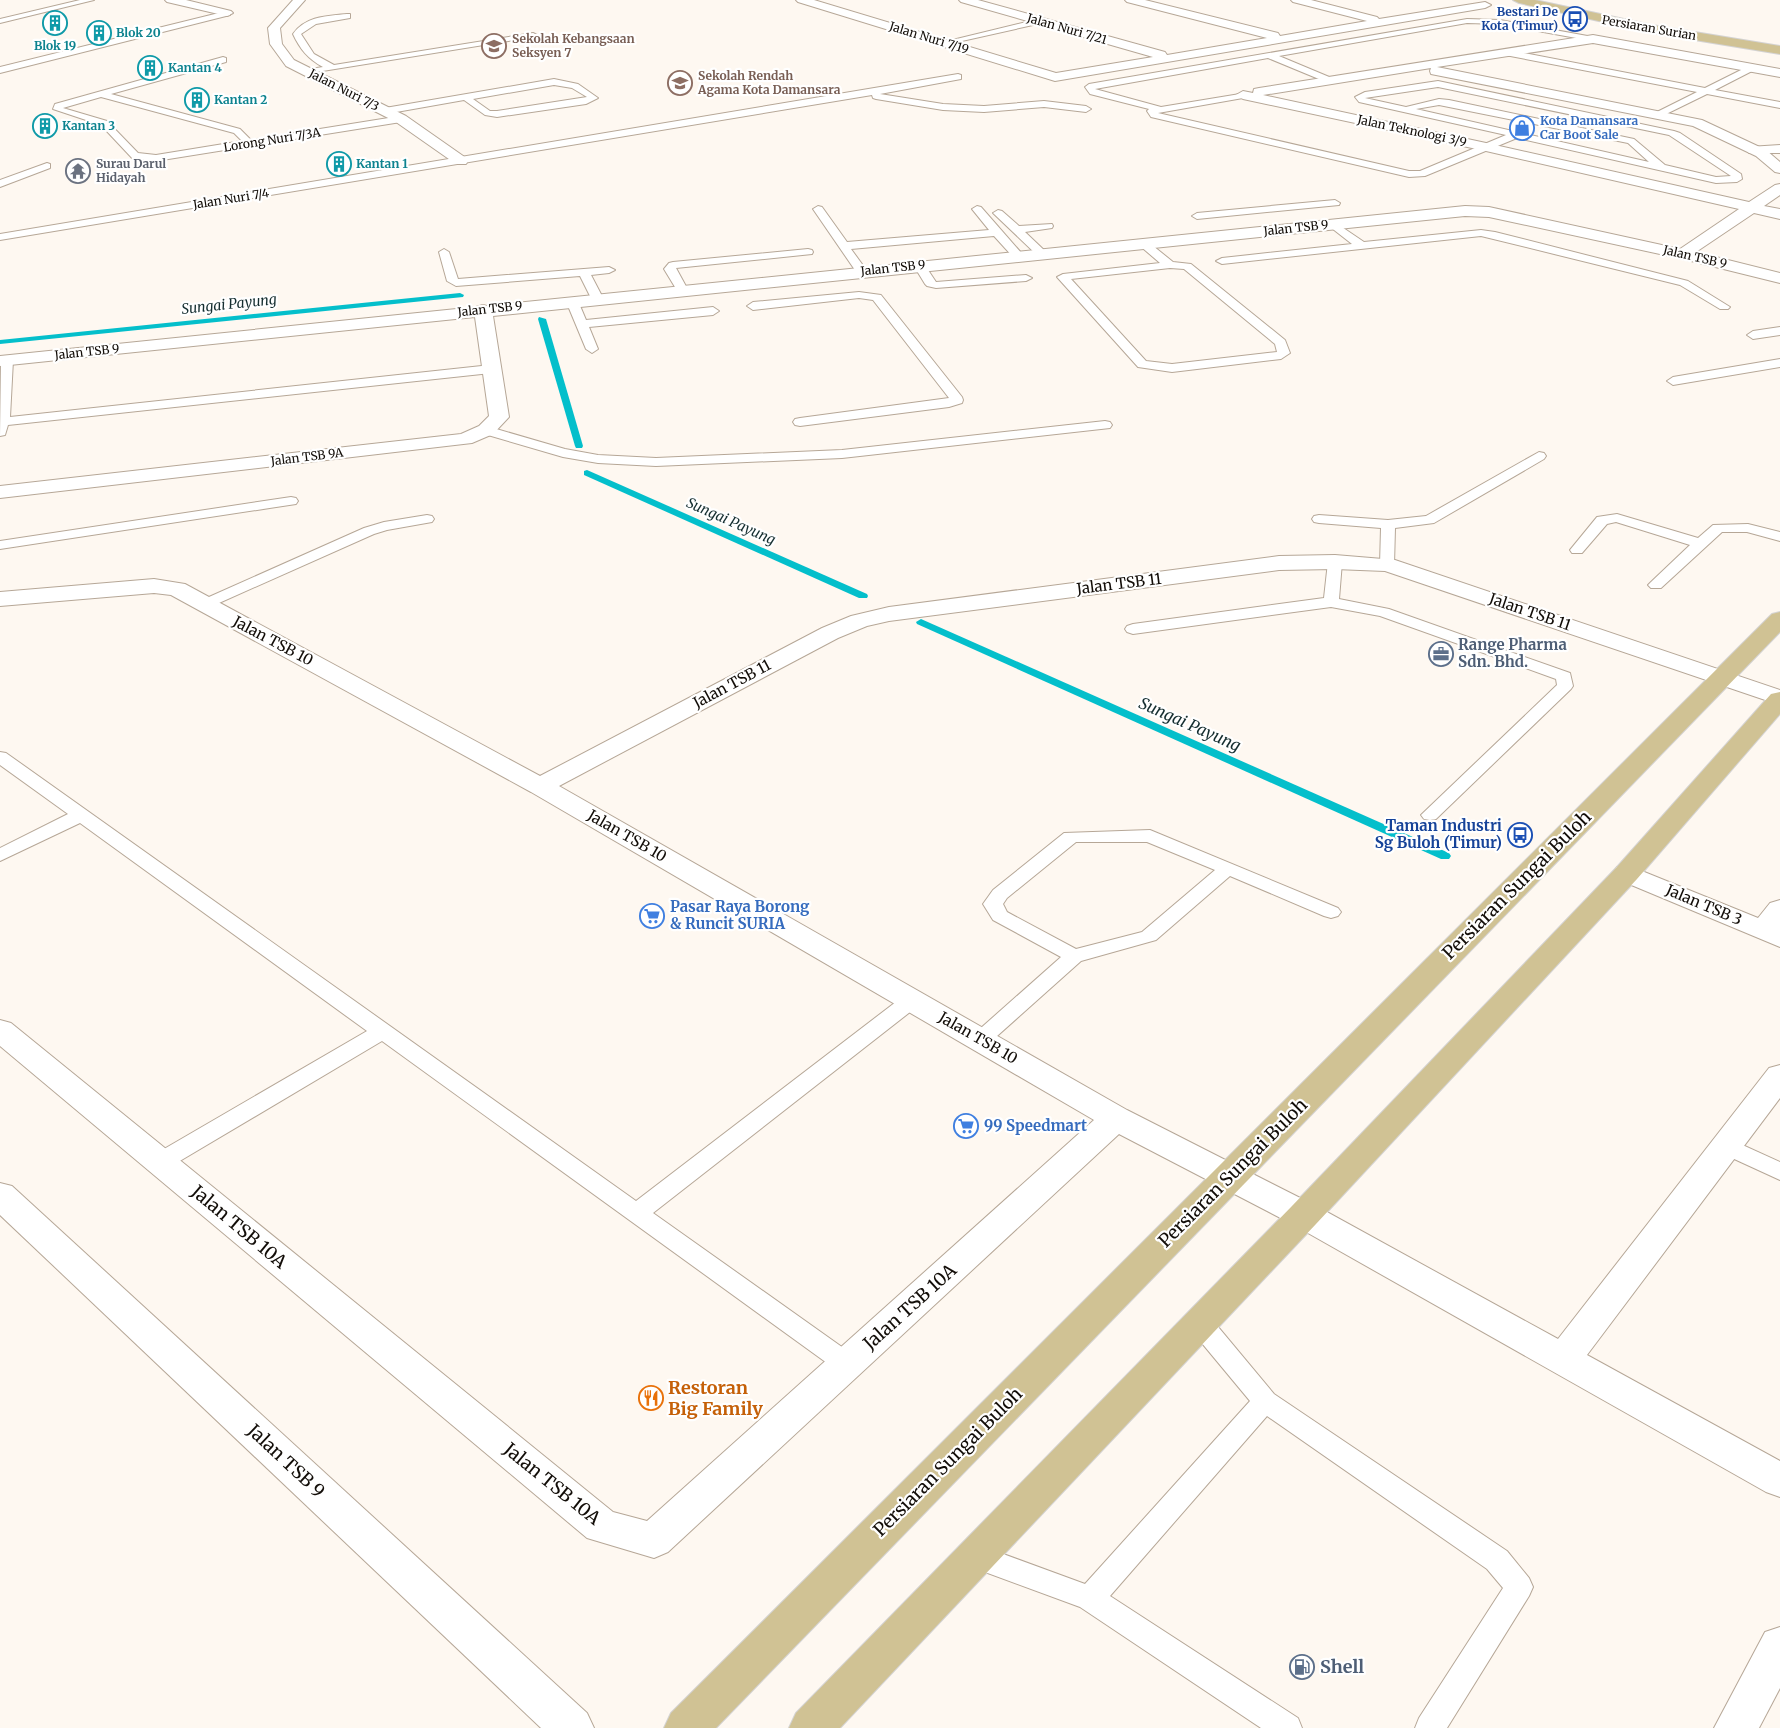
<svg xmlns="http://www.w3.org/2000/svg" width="1780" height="1728" font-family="Merriweather,serif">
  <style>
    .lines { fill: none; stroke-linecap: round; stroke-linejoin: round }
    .stream { fill: #04bfcb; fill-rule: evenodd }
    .service-casing { stroke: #b6a797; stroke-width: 2 }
    .pedestrian-casing { stroke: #b6a797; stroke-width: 2 }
    .minor-casing { stroke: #b6a797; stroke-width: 2 }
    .primary-casing { stroke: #d4d3d3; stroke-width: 2 }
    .service { fill: #fff; fill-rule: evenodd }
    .pedestrian { fill: #fff; fill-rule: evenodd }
    .minor { fill: #fff; fill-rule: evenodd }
    .primary { fill: #d0c294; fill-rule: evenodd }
    .labels { text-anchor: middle; stroke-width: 4.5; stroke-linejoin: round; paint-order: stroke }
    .far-transit-label { font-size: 12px; font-weight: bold; fill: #164399; stroke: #fff; text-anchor: end }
    .far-street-label { font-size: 12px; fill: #120d08; stroke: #fff }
    .far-culture-label { font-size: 12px; font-weight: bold; fill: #0d838f; stroke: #fff; text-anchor: start }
    .far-education-label { font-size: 12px; font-weight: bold; fill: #785e54; stroke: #fff; text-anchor: start }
    .far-shop-label { font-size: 12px; font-weight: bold; fill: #366cbe; stroke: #fff; text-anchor: start }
    .far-worship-label { font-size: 12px; font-weight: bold; fill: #5b616d; stroke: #fff; text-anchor: start }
    .far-water-label { font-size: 14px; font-style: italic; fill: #152e30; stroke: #fff }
    .street-label { font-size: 15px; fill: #120d08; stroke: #fff }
    .service-label { font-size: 15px; font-weight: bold; fill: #4e5e75; stroke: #fff; text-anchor: start }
    .transit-label { font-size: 15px; font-weight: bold; fill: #164399; stroke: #fff; text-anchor: end }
    .shop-label { font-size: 15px; font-weight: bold; fill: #366cbe; stroke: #fff; text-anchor: start }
    .water-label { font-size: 16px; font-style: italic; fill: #152e30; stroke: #fff }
    .near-street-label { font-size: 18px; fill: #120d08; stroke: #fff }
    .near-food-label { font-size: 18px; font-weight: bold; fill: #c56008; stroke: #fff; text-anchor: start }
    .near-service-label { font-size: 18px; font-weight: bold; fill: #4e5e75; stroke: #fff; text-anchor: start }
  </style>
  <rect width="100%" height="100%" fill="#fef8f1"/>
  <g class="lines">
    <g class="stream">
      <polygon points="460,293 464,295 463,297 0,344 0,340"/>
      <polygon points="539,317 546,319 583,446 582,448 576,448 575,446 538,319"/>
      <polygon points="587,470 867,594 868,596 867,598 859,598 584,475 584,471"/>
      <polygon points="921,619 1449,853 1451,856 1449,859 1441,859 917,624 916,622"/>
    </g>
    <defs>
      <g id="service">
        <polygon points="80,0 94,0 0,23 0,19"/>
        <polygon points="227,11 230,11 230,15 0,73 0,67"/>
        <path d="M 347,14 L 350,14 L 350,18 L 316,24 L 301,34 L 314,54 L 334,65 L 533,33 L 537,35 L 533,37 L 304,74 L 304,70 L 323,67 C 308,59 300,49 293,34 C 306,16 327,16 347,14 Z"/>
        <polygon points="1039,19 1042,19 1042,23 944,45 940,43"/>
        <path d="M 1467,19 L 1500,20 L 1593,37 L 1597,39 L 1593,41 L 1500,24 L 1467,23 L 1279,56 L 1334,79 L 1335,81 L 1331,84 L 1268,58 L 1095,89 L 1161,107 L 1246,93 L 1246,97 L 1243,98 L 1158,113 L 1409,171 L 1420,171 L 1506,135 L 1359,102 L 1355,97 L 1365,92 L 1438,81 L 1674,131 L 1680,133 L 1741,174 L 1742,179 L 1737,182 L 1716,183 L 1517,138 L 1425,176 L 1409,177 L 1151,117 L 1147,111 L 1149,109 L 1090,94 L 1085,87 L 1089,84 ZM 1438,87 L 1669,135 L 1731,176 L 1716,177 L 1665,165 L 1634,139 L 1449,100 L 1439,99 L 1406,107 L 1365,98 ZM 1439,105 L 1628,143 L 1649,162 L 1416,109 Z"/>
        <polygon points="1508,50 1705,88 1751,65 1755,68 1754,70 1715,90 1780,102 1780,108 1707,94 1658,118 1653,115 1655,113 1697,92 1505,55 1504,53"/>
        <path d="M 223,57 L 226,58 L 226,62 L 111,94 L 240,129 L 251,140 L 401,116 L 406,119 L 401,122 L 156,161 L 132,158 L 101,125 L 53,109 L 55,104 ZM 101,97 L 234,133 L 242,141 L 156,155 L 138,153 L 107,121 L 63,108 Z"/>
        <polygon points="958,74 961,75 961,79 880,94 943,104 984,106 1044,101 1086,106 1091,109 1086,112 1044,107 984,112 943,110 876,99 873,98 872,95 0,240 0,234"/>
        <path d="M 554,79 L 578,84 L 598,98 L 586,104 L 497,117 L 485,115 L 464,100 L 385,114 L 380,111 L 385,108 ZM 554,85 L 572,88 L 587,97 L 497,111 L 490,111 L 473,99 Z"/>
        <polygon points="47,163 50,164 50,168 0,187 0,180"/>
        <polygon points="1335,200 1340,203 1339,205 1197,219 1192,216 1197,213"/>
        <polygon points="818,206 822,207 847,242 989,230 972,209 977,206 981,207 1024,256 1018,259 1014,258 994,236 851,249 867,271 861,274 857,273 813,209"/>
        <polygon points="998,210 1002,211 1019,226 1052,224 1053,226 1052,228 1025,232 1045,251 1046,253 1045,255 1037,255 993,213"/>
        <polygon points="1333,221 1364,242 1481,230 1495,232 1688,281 1730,307 1728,309 1720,309 1680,285 1481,236 1222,264 1216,261 1222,258 1352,244 1329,226 1328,224"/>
        <path d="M 1143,240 L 1147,241 L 1173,262 L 1191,264 L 1285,340 L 1290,353 L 1281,359 L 1172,372 L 1138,367 L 1057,277 L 1063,274 L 1160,263 L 1139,245 L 1138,243 L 1139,241 ZM 1170,268 L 1184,269 L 1275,344 L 1277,352 L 1172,364 L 1146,361 L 1071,279 Z"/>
        <polygon points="444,249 449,252 458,279 609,267 615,270 609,273 591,275 603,298 597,301 591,298 580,276 456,286 447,281 439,252"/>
        <polygon points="808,249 812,250 813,252 812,254 676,268 688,290 682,293 678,292 664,269 669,263 673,262"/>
        <polygon points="920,263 924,264 936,282 1026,275 1032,278 1026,281 936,288 927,286 925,284 914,266"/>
        <polygon points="859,292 881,295 962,397 963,400 962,403 949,407 800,426 795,425 793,422 795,419 800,418 949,398 873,300 859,298 753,310 747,306 753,302"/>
        <polygon points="572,298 578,301 586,320 713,307 719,311 713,315 589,327 598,349 592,353 586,349 566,301"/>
        <polygon points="1780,327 1780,335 1753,339 1747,335 1753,331"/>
        <polygon points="7,356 13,360 10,417 491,365 497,369 491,373 8,425 5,435 0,436 1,360"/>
        <polygon points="1780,359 1780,367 1673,385 1667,381 1673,377"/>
        <polygon points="1105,421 1110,422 1112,425 1110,428 842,458 656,466 598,463 563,457 481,433 479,430 486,426 565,449 598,455 656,458 842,450"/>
        <polygon points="1539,452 1544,453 1546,456 1544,459 1434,523 1395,528 1394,565 1392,568 1382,568 1380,565 1381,528 1319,523 1314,522 1312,519 1314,516 1319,515 1388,520 1426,516"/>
        <polygon points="291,497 296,498 298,501 296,504 0,549 0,541"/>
        <polygon points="1617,514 1698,538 1713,525 1748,524 1780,532 1780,541 1747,532 1722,532 1661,588 1651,588 1648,585 1651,582 1690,545 1616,522 1607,524 1582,553 1572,553 1570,550 1597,517"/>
        <polygon points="427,515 432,516 434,519 432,522 387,530 374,534 210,607 200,607 197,604 200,601 364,528 384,522"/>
        <polygon points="1335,558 1340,559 1342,562 1339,599 1389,609 1570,673 1573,686 1571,689 1436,819 1430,820 1424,819 1421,815 1557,685 1556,679 1380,616 1331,607 1133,634 1127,632 1125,629 1127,626 1133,624 1324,598 1328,562 1330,559"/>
        <polygon points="0,752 6,753 636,1201 905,995 912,993 919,995 922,1000 919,1005 653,1213 856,1357 860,1364 856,1371 847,1374 838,1371 382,1041 168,1168 160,1170 152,1168 149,1162 152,1156 367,1031 80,823 0,861 0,848 68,814 0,765"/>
        <path d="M 1150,830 L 1338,908 L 1341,912 L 1338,916 L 1331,918 L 1324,916 L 1230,876 L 1156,940 L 1081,961 L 987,1045 L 980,1047 L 973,1045 L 970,1040 L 973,1035 L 1061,957 L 993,920 L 983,904 L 993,890 L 1064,833 ZM 1076,842 L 1147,842 L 1215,870 L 1142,932 L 1076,949 L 1007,912 L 1003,904 L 1007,898 Z"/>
        <polygon points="1727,1138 1780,1162 1780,1180 1719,1152 1716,1146 1719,1140"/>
        <polygon points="1200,1313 1209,1316 1274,1394 1507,1551 1529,1578 1533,1587 1529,1596 1447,1728 1415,1728 1419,1718 1503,1588 1487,1569 1267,1416 1110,1596 1298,1718 1302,1728 1261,1728 1080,1607 966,1565 962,1556 966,1547 976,1544 1085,1584 1250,1401 1191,1330 1188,1323 1191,1316"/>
      </g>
      <polygon id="pedestrian" points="1780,145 1780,153 1749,153 1747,150 1749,147"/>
      <g id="minor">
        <polygon points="165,0 186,0 231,11 233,13 227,16 167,2"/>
        <polygon points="293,0 305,0 280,28 282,44 294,60 406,116 466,158 468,161 466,164 456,164 396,122 286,66 270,44 268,28"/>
        <polygon points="796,0 814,0 1056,73 1153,57 961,2 959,0 978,0 1165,52 1167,55 1267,38 1127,2 1125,0 1145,0 1278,33 1280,36 1367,21 1293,2 1291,0 1311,0 1377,17 1379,19 1485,2 1491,5 1485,8 1055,81 798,2"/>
        <polygon points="1593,35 1780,69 1780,77 1593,43 1437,67 1702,120 1766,150 1780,162 1780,173 1775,172 1756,156 1693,126 1436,75 1431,74 1430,71 1431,68 1263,95 1486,143 1749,202 1775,185 1780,184 1780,195 1764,206 1780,209 1780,219 1754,213 1696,252 1780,273 1780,283 1683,259 1489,217 1465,216 493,316 509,417 493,434 472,443 0,498 0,486 461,434 479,426 489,416 475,317 0,366 0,356 476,307 483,305 487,306 1465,206 1489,207 1680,249 1739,209 1486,151 1243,99 1236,95 1243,91 1253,93 1254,89 1259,88"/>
        <polygon points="1335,555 1395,560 1780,690 1780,705 1385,571 1335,569 1279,570 889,621 867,626 838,638 559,786 1127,1110 1316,1206 1558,1339 1769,1068 1780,1065 1780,1098 1587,1355 1780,1461 1780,1497 1766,1492 1292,1224 1119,1134 668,1552 654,1558 587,1538 0,1046 0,1020 11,1023 613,1512 647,1521 1094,1120 531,792 171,595 154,593 0,606 0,592 154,579 185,584 540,776 822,628 851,616 889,607 1279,556"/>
        <polygon points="1627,865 1758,918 1770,903 1780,900 1780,947 1617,879 1613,873 1617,867"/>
        <polygon points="0,1183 12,1186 587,1713 594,1728 541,1728 0,1215"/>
        <polygon points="1780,1627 1780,1688 1759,1728 1714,1728 1765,1632"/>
      </g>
      <g id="primary">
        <polygon points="1513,0 1535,0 1652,25 1780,46 1780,54 1652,33 1519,3"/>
        <polygon points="1780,612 1780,632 716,1728 664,1728 671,1713 1772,614"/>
        <polygon points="1780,692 1780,714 1637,879 1316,1224 840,1728 789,1728 796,1713 1292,1206 1617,867 1771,694"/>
      </g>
    </defs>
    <use href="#service" class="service-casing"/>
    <use href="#pedestrian" class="pedestrian-casing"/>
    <use href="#minor" class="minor-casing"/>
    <use href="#primary" class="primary-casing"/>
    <use href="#service" class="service"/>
    <use href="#pedestrian" class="pedestrian"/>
    <use href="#minor" class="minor"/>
    <use href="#primary" class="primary"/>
  </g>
  <defs>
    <symbol id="bus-ring" viewBox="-11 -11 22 22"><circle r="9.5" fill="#fff" stroke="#1a4fb4" stroke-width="1.5"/><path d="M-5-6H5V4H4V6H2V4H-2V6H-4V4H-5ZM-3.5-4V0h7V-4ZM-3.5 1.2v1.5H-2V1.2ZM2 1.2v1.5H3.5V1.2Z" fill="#1a4fb4"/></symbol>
    <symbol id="building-ring" viewBox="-11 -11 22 22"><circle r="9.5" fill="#fff" stroke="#0f9aa8" stroke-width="1.5"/><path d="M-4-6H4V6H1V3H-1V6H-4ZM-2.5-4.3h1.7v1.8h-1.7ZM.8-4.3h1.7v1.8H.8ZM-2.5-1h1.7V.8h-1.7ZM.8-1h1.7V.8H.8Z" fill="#0f9aa8"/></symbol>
    <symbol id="school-ring" viewBox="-11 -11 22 22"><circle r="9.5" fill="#fff" stroke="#8d6e63" stroke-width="1.5"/><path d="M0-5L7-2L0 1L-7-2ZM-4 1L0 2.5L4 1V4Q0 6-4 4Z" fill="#8d6e63"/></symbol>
    <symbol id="shop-ring" viewBox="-11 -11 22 22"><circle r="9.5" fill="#fff" stroke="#3f7fe0" stroke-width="1.5"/><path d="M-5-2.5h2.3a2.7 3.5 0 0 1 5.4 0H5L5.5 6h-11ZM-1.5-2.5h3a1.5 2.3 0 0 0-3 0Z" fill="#3f7fe0"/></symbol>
    <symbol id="temple-ring" viewBox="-11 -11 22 22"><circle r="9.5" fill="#fff" stroke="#6b7280" stroke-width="1.5"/><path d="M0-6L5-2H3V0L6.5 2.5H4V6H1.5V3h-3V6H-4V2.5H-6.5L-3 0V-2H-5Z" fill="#6b7280"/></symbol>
    <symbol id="office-ring" viewBox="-11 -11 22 22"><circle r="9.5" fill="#fff" stroke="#5c6f8a" stroke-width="1.5"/><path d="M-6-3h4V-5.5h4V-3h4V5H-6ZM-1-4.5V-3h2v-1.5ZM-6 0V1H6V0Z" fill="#5c6f8a"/></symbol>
    <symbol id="supermarket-ring" viewBox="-11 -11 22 22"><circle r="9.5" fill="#fff" stroke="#3f7fe0" stroke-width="1.5"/><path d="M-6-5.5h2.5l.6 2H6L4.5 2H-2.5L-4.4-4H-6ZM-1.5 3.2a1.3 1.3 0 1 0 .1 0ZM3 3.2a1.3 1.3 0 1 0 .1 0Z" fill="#3f7fe0"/></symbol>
    <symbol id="restaurant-ring" viewBox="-11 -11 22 22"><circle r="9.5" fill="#fff" stroke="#e8710a" stroke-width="1.5"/><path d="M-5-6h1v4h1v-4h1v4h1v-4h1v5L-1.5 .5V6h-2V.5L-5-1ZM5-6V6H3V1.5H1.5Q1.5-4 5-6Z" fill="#e8710a"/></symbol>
    <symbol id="fuel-ring" viewBox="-11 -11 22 22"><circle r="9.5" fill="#fff" stroke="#5c6f8a" stroke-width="1.5"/><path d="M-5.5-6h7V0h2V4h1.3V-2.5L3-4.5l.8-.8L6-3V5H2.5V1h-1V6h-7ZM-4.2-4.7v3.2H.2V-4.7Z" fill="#5c6f8a"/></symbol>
  </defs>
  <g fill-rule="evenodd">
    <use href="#bus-ring" x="1561" y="5" width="28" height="28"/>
    <use href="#building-ring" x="41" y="9" width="28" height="28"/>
    <use href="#building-ring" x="85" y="19" width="28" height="28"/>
    <use href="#school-ring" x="480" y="32" width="28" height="28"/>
    <use href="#building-ring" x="136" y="54" width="28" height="28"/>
    <use href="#school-ring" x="666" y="69" width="28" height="28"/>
    <use href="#building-ring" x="183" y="86" width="28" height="28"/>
    <use href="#building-ring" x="31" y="112" width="28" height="28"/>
    <use href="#shop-ring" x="1508" y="114" width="28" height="28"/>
    <use href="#building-ring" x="325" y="150" width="28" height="28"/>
    <use href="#temple-ring" x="64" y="157" width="28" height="28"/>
    <use href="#office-ring" x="1427" y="640" width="28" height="28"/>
    <use href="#bus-ring" x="1506" y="821" width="28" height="28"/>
    <use href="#supermarket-ring" x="638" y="902" width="28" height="28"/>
    <use href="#supermarket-ring" x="952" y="1112" width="28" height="28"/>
    <use href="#restaurant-ring" x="637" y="1384" width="28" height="28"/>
    <use href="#fuel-ring" x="1288" y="1653" width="28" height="28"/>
  </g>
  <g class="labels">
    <g class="far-transit-label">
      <text x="1558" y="16">Bestari De<tspan x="1558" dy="14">Kota (Timur)</tspan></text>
    </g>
    <g class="far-street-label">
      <text transform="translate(1649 28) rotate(10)" y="4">Persiaran Surian</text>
      <text transform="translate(1067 29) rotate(16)" y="4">Jalan Nuri 7/21</text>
      <text transform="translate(929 38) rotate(17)" y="4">Jalan Nuri 7/19</text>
      <text transform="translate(344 90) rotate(27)" y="4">Jalan Nuri 7/3</text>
      <text transform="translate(1412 131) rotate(12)" y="4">Jalan Teknologi 3/9</text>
      <text transform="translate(272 140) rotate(-9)" y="4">Lorong Nuri 7/3A</text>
      <text transform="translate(231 199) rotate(-9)" y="4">Jalan Nuri 7/4</text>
      <text transform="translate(1296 228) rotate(-6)" y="4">Jalan TSB 9</text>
      <text transform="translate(1695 257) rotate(13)" y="4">Jalan TSB 9</text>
      <text transform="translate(893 268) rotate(-6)" y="4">Jalan TSB 9</text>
      <text transform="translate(490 309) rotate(-6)" y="4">Jalan TSB 9</text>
      <text transform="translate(87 352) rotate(-6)" y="4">Jalan TSB 9</text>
      <text transform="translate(307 457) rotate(-7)" y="4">Jalan TSB 9A</text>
    </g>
    <g class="far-culture-label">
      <text x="116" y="37">Blok 20</text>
      <text x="55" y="50" text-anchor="middle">Blok 19</text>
      <text x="168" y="72">Kantan 4</text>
      <text x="214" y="104">Kantan 2</text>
      <text x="62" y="130">Kantan 3</text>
      <text x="356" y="168">Kantan 1</text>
    </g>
    <g class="far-education-label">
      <text x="512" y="43">Sekolah Kebangsaan<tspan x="512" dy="14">Seksyen 7</tspan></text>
      <text x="698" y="80">Sekolah Rendah<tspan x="698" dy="14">Agama Kota Damansara</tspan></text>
    </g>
    <g class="far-shop-label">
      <text x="1540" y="125">Kota Damansara<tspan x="1540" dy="14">Car Boot Sale</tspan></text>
    </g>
    <g class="far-worship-label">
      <text x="96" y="168">Surau Darul<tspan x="96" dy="14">Hidayah</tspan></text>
    </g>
    <g class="far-water-label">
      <text transform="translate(229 304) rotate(-6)" y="5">Sungai Payung</text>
      <text transform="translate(731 521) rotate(24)" y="5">Sungai Payung</text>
    </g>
    <g class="street-label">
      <text transform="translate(1119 584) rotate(-7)" y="5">Jalan TSB 11</text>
      <text transform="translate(1530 612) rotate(19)" y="5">Jalan TSB 11</text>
      <text transform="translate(273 641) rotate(28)" y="5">Jalan TSB 10</text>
      <text transform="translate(732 684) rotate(-28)" y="5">Jalan TSB 11</text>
      <text transform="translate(627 836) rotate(30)" y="5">Jalan TSB 10</text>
      <text transform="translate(1704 905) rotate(23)" y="5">Jalan TSB 3</text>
      <text transform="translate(978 1038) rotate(30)" y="5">Jalan TSB 10</text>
    </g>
    <g class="service-label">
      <text x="1458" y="650">Range Pharma<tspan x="1458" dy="17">Sdn. Bhd.</tspan></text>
    </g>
    <g class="transit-label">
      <text x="1502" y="831">Taman Industri<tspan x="1502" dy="17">Sg Buloh (Timur)</tspan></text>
    </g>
    <g class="shop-label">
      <text x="670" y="912">Pasar Raya Borong<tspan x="670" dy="17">&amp; Runcit SURIA</tspan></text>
      <text x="984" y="1131">99 Speedmart</text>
    </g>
    <g class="water-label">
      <text transform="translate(1190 724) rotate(24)" y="6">Sungai Payung</text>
    </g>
    <g class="near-street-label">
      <text transform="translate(1517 885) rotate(-45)" y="6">Persiaran Sungai Buloh</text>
      <text transform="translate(1233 1173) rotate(-45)" y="6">Persiaran Sungai Buloh</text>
      <text transform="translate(239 1227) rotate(40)" y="6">Jalan TSB 10A</text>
      <text transform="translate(910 1307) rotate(-42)" y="6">Jalan TSB 10A</text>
      <text transform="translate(286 1461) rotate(43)" y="6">Jalan TSB 9</text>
      <text transform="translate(948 1462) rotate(-45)" y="6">Persiaran Sungai Buloh</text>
      <text transform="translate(552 1484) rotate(39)" y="6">Jalan TSB 10A</text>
    </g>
    <g class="near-food-label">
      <text x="668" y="1394">Restoran<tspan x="668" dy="21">Big Family</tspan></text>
    </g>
    <g class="near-service-label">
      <text x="1320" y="1673">Shell</text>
    </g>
  </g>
</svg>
